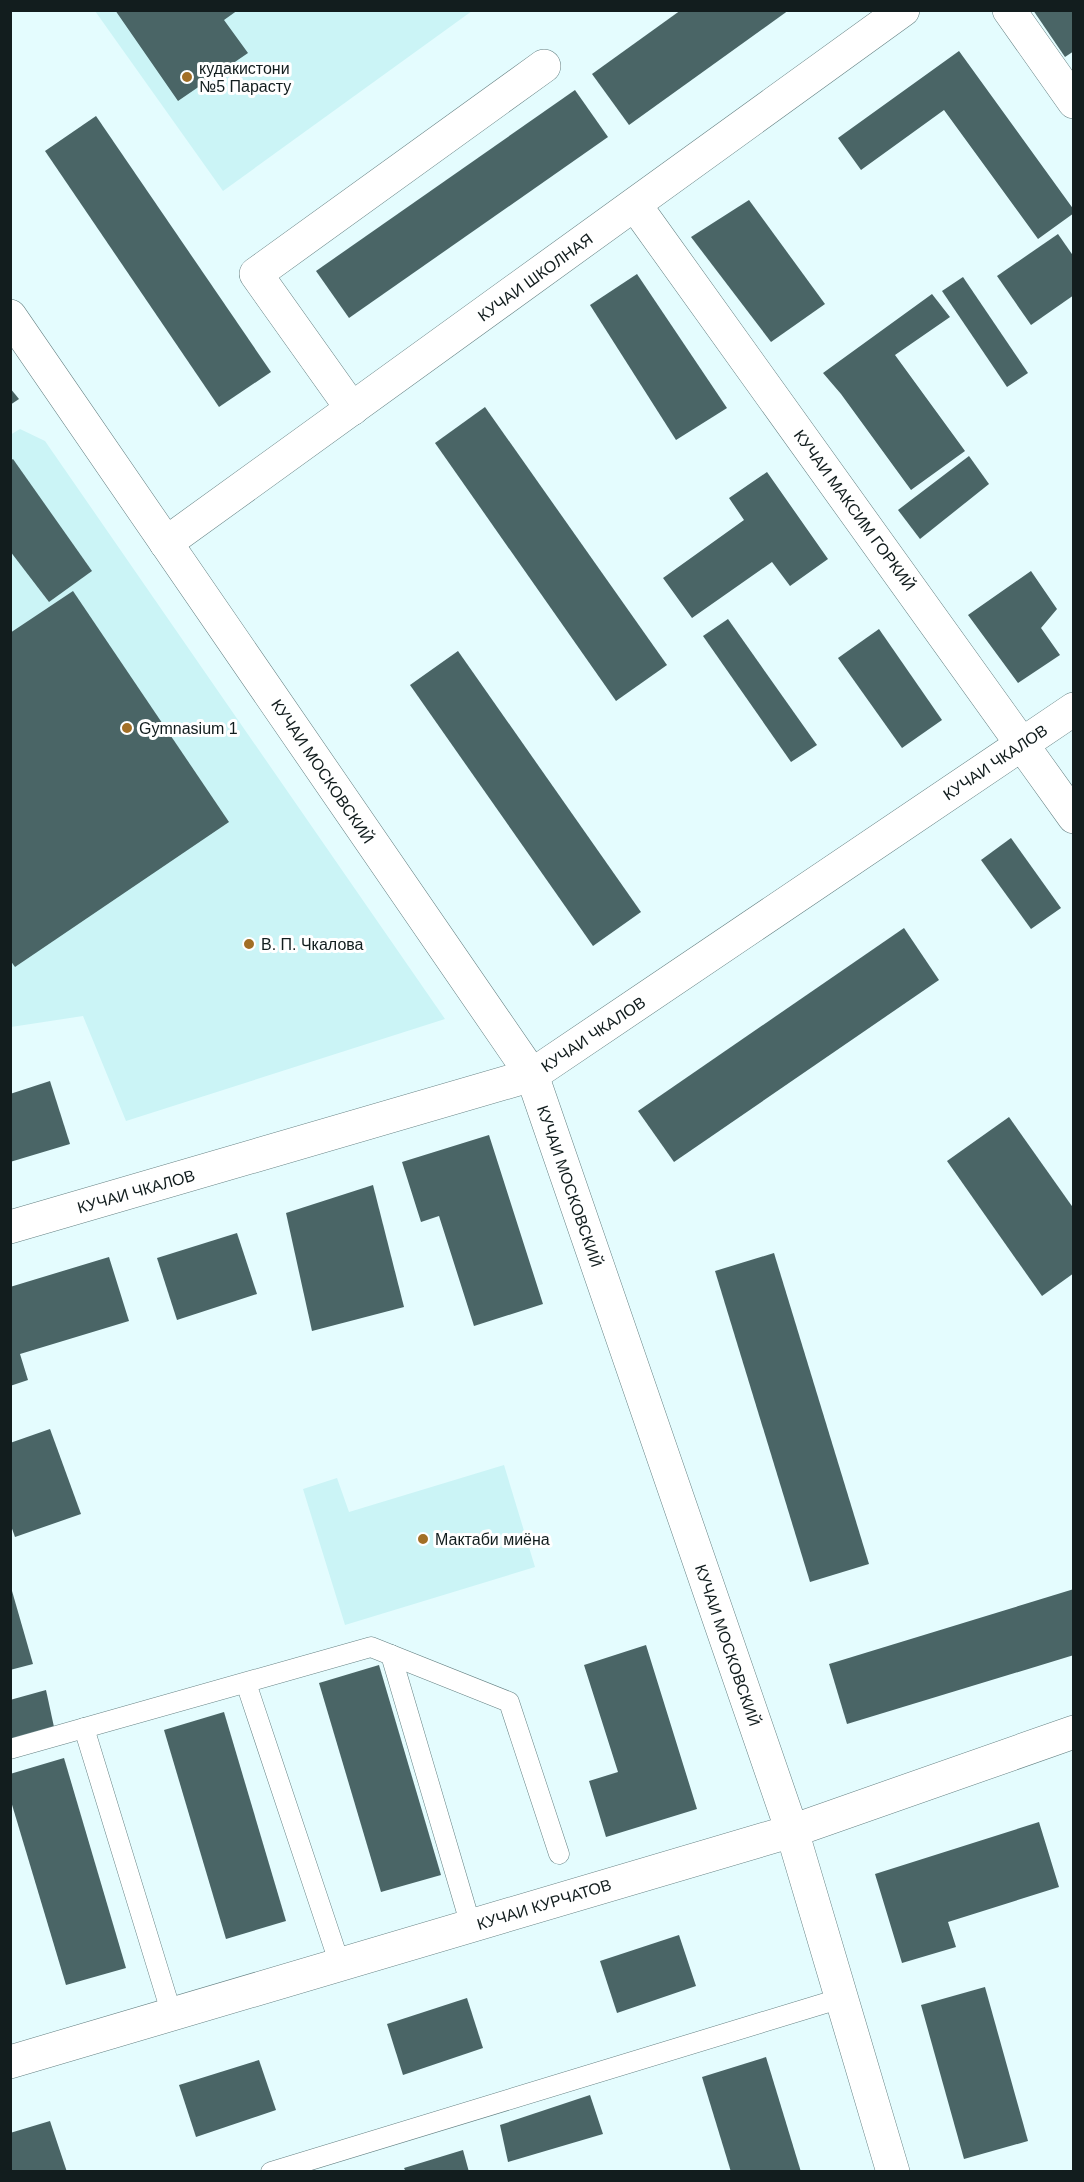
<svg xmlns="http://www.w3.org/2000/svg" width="1084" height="2182" font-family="Arial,sans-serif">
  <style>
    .built { fill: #cbf4f6 }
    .building { fill: #4a6566 }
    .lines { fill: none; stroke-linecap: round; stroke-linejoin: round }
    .lane-casing { stroke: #658183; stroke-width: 21 }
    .street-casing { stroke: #658183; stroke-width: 34 }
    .secondary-casing { stroke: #658183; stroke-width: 34 }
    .lane { stroke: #fff; stroke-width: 20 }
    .street { stroke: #fff; stroke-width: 33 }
    .secondary { stroke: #fff; stroke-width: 33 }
    .poi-dot { fill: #a26f26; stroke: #fff; stroke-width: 2 }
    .labels { text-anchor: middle; stroke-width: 6; stroke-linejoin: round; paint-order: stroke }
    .poi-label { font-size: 16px; fill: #121d1e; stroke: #fff; text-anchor: start }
    .street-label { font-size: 16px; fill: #121d1e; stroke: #fff }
  </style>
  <rect width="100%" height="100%" fill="#e4fcfe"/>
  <g class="built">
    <polygon points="95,11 472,11 223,191"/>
    <polygon points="20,429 45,441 445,1019 126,1121 83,1016 11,1027 10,435"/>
    <polygon points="504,1465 535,1567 345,1625 303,1489 337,1478 349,1512"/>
  </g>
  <g class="building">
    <polygon points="115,10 238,10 224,20 248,53 178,101"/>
    <polygon points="681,10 789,10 629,125 592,74"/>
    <polygon points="1033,10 1074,10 1074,51 1065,57"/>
    <polygon points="959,51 1074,210 1074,213 1038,239 944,110 861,170 838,138"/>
    <polygon points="575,90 608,137 349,318 316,271"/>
    <polygon points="96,116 271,372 219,407 45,151"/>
    <polygon points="749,200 825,304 771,342 691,237"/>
    <polygon points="1058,234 1074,257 1074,295 1031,325 997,276"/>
    <polygon points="637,274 727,408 676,440 590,305"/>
    <polygon points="963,277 1028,373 1007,387 942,291"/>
    <polygon points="932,294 950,317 895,355 965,451 911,490 841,394 823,373"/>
    <polygon points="10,388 19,399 10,405"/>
    <polygon points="485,407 667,665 616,701 435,443"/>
    <polygon points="969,456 989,484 920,539 898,510"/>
    <polygon points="13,459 92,571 49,602 10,551 10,461"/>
    <polygon points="767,472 828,559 790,586 772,562 692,618 663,578 744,520 729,498"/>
    <polygon points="1031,571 1057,609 1041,628 1060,655 1018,683 968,615"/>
    <polygon points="73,591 229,822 15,967 10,960 10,633"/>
    <polygon points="728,619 817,745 791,762 703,636"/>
    <polygon points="879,629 942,720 902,748 838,658"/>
    <polygon points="458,651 641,912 593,946 410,685"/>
    <polygon points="1011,838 1061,908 1031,929 981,860"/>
    <polygon points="904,928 939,980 674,1162 638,1111"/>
    <polygon points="50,1081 70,1144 10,1162 10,1094"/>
    <polygon points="1009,1117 1074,1209 1074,1273 1042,1296 947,1161"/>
    <polygon points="489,1135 543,1304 474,1326 439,1216 421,1222 402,1162"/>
    <polygon points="373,1185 404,1307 312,1331 286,1213"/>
    <polygon points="237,1233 257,1294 177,1320 157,1258"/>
    <polygon points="774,1253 869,1564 810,1582 715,1271"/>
    <polygon points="109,1257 129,1321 20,1354 28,1380 10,1386 10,1287"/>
    <polygon points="50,1429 81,1514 15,1537 10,1523 10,1443"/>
    <polygon points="10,1584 33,1664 10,1670"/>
    <polygon points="1074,1589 1074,1655 847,1724 829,1664"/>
    <polygon points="646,1645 697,1809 606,1837 589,1781 618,1772 584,1665"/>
    <polygon points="379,1665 441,1875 381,1892 319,1683"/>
    <polygon points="46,1690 54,1727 10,1739 10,1700"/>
    <polygon points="224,1712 286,1921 226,1939 164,1730"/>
    <polygon points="64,1758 126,1968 66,1985 10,1798 10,1774"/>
    <polygon points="1039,1822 1059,1887 948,1922 956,1947 902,1963 875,1874"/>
    <polygon points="679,1935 696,1986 617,2013 600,1961"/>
    <polygon points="985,1987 1028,2141 964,2159 921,2005"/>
    <polygon points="467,1998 483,2048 403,2075 387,2024"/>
    <polygon points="766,2057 801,2172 731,2172 702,2077"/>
    <polygon points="259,2060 276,2110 196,2137 179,2085"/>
    <polygon points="590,2095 603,2134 508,2162 500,2125"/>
    <polygon points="50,2121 67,2172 10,2172 10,2133"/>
    <polygon points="463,2150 469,2172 406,2172 404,2168"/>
  </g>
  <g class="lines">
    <defs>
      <g id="lane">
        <polyline points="391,1655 471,1926"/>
        <polyline points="246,1683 340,1965"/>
        <polyline points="84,1728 172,2015"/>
        <polyline points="10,1749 371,1647 509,1702 559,1854"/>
        <polyline points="271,2172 842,1998"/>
      </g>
      <g id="street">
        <polyline points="635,205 1074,817"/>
        <polyline points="352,409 256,274 544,66"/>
        <polyline points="166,543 903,10"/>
        <polyline points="532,1075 792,1831 893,2172"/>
        <polyline points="10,2062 792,1831 1074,1732"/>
      </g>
      <g id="secondary">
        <polyline points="1009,10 1074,102"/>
        <polyline points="10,316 532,1075"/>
        <polyline points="10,1227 532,1075 1074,709"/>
      </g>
    </defs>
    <use href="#lane" class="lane-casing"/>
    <use href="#street" class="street-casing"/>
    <use href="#secondary" class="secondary-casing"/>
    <use href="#lane" class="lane"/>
    <use href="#street" class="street"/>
    <use href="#secondary" class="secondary"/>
  </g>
  <g class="poi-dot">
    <circle cx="187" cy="77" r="6"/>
    <circle cx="127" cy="728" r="6"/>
    <circle cx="249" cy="944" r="6"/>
    <circle cx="423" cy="1539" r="6"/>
  </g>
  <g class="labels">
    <g class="poi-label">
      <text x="199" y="74">кудакистони<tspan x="199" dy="18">№5 Парасту</tspan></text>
      <text x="139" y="734">Gymnasium 1</text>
      <text x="261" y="950">В. П. Чкалова</text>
      <text x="435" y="1545">Мактаби миёна</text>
    </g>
    <g class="street-label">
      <text transform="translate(535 277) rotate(-36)" y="6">КУЧАИ ШКОЛНАЯ</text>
      <text transform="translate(855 510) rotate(54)" y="6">КУЧАИ МАКСИМ ГОРКИЙ</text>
      <text transform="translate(995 762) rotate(-34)" y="6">КУЧАИ ЧКАЛОВ</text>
      <text transform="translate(323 771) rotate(56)" y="6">КУЧАИ МОСКОВСКИЙ</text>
      <text transform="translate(593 1034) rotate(-34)" y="6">КУЧАИ ЧКАЛОВ</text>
      <text transform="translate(570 1186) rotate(71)" y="6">КУЧАИ МОСКОВСКИЙ</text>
      <text transform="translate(136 1191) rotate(-16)" y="6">КУЧАИ ЧКАЛОВ</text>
      <text transform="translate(728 1645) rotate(71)" y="6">КУЧАИ МОСКОВСКИЙ</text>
      <text transform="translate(544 1904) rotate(-17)" y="6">КУЧАИ КУРЧАТОВ</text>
    </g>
  </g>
  <rect width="1084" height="2182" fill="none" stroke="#121d1e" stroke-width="24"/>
</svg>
